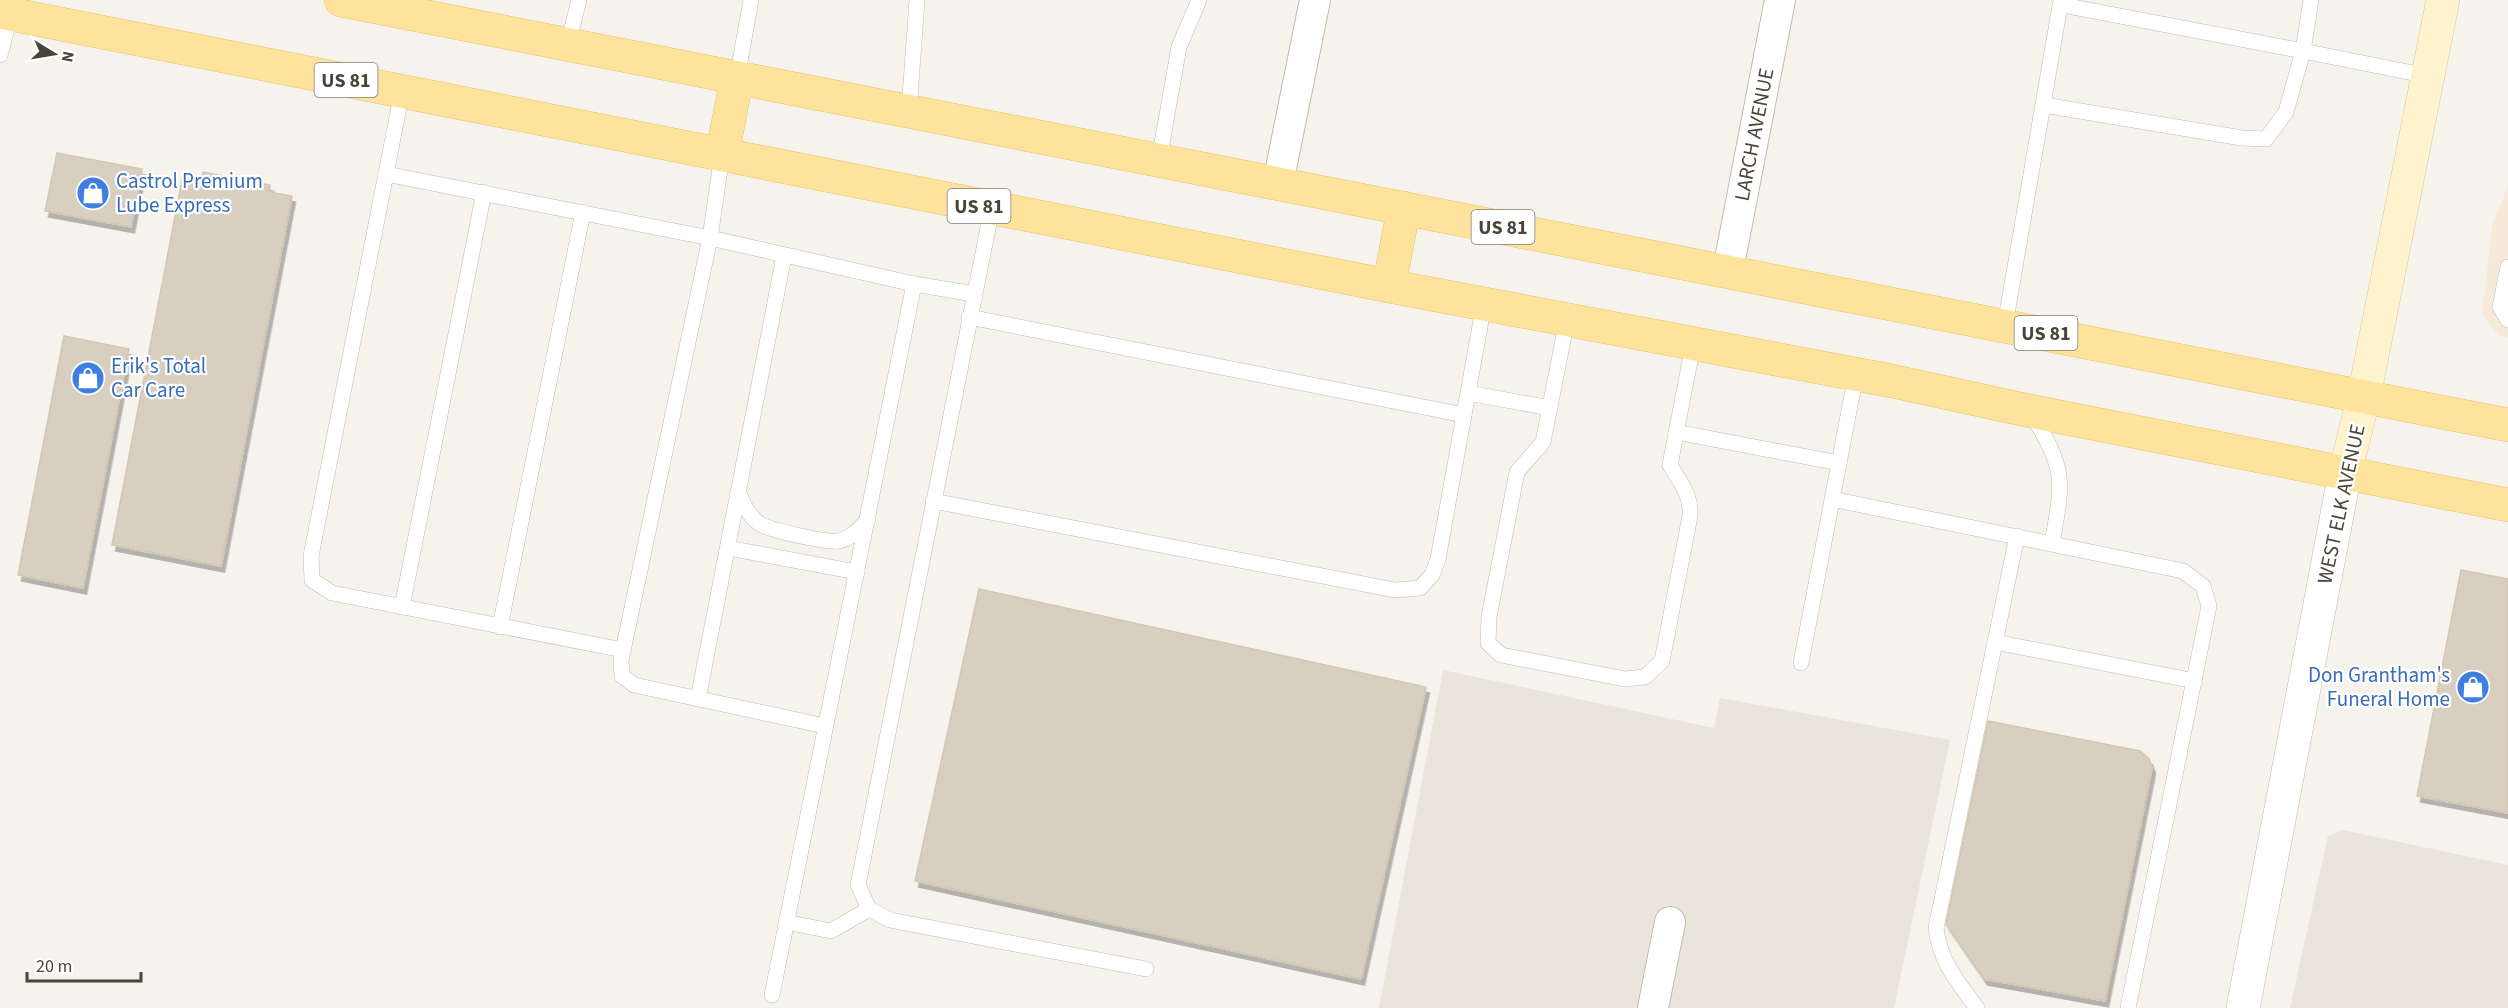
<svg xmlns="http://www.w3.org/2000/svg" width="2508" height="1008" font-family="'Source Sans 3',sans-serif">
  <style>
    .residential { fill: #eae5da }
    .commercial { fill: #f7ead8 }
    .building { fill: #d8cfc1; stroke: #d3c7b4; stroke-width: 1.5; filter: url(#shadow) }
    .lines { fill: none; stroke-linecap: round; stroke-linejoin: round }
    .service-casing { stroke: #c2bbae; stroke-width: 16 }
    .minor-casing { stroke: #c2bbae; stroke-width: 32 }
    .tertiary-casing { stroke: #c2bbae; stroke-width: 34 }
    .secondary-casing { stroke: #d6c79b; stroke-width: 34 }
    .primary-casing { stroke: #e6c16a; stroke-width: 34 }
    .service { stroke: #fff; stroke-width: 15 }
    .minor { stroke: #fff; stroke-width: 30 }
    .tertiary { stroke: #fff; stroke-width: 33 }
    .secondary { stroke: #fff3cd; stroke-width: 33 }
    .primary { stroke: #ffe39c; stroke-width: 33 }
    .labels { text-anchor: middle; stroke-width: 4.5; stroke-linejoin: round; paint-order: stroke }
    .shield { fill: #fff; stroke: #817c74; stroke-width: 1.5 }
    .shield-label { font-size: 20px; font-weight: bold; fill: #4b4439 }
    .street-label { font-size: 21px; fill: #4b4439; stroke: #fff }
    .shop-label { font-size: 21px; fill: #366cbe; stroke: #fff; text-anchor: start }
  </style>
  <defs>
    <filter id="shadow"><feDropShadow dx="3.5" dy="6" stdDeviation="0" flood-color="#0004"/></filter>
  </defs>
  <rect width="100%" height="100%" fill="#f6f3ec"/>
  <g class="residential">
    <polygon points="1443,670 1714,728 1720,698 1950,740 1894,1008 1379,1008"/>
    <polygon points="2343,830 2508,865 2508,1008 2290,1008 2328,836"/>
  </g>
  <polygon class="commercial" points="2508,186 2508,337 2499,336 2482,314 2492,226"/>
  <g class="building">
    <polygon points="57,153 142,169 131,227 45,211"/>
    <polygon points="203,172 270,185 269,192 292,196 221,566 112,545 183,175 202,179"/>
    <polygon points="64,336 129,349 83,588 18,575"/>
    <polygon points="2461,570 2508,579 2508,813 2417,796"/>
    <polygon points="979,589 1426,687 1361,979 915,881"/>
    <polygon points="1988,721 2140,751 2149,759 2152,768 2105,1001 1984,979 1946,924"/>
  </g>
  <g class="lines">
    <defs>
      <g id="service">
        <polyline points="2311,0 2303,51 2428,76"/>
        <polyline points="568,44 579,0"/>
        <polyline points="0,55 11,14"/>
        <polyline points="737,78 751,0"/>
        <polyline points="402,92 311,556 312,580 332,593 623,650"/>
        <polyline points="2044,105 2242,138 2266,139 2286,112 2303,51 2062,5"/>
        <polyline points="909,111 917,0"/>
        <polyline points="722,155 710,238 621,660 622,676 634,685 825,726"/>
        <polyline points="1159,160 1179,47 1199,0"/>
        <polyline points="386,174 710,238 914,284 974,294"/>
        <polyline points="992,208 858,885 869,909 890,920 1146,969"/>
        <polyline points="2508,267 2500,307 2508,320"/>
        <polyline points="969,317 1464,415"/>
        <path d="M 1567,320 L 1543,442 L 1517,472 L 1489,617 L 1488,643 L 1501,655 L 1625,679 L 1645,677 L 1662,661 L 1690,516 C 1692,496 1680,482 1670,465 L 1693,345"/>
        <polyline points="2005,325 2061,0"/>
        <polyline points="1468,393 1550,408"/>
        <path d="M 2031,413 C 2065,469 2064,478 2052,543"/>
        <polyline points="1676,432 1839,463"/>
        <path d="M 739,493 C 743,504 749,517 760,524 C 770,530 827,543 838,541 C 851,539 860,528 868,519"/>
        <polyline points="1832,499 2183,571 2203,586 2209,606 2128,1008"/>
        <polyline points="933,501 1395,590 1420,588 1432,575 1438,559 1484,304"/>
        <polyline points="728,548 857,572"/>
        <polyline points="402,607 484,192"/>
        <polyline points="500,627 583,212"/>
        <polyline points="1995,642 2195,681"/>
        <polyline points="1801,663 1856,374"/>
        <polyline points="698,699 784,256"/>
        <polyline points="786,922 831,931 869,909"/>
        <polyline points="772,995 914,284"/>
        <path d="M 1977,1008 C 1957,981 1940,962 1936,928 L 2017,536"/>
      </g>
      <g id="minor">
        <polyline points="1278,183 1315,0"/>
        <path id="s1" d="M 1728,270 L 1780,0"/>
        <polyline points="1653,1008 1670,922"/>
      </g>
      <polyline id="tertiary" points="2243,1008 2345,473"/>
      <polyline id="secondary" points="2345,473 2364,396 2443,0"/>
      <g id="primary">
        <polyline points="341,0 2508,425"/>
        <polyline points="0,12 1389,286 1892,381 2030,411 2508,505"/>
        <polyline points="722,155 737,78"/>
        <polyline points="1389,286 1404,208"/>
      </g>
    </defs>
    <use href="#service" class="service-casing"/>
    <use href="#minor" class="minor-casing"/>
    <use href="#tertiary" class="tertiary-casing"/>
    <use href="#secondary" class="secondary-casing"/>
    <use href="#primary" class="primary-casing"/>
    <use href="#service" class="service"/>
    <use href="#minor" class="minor"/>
    <use href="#tertiary" class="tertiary"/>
    <use href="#secondary" class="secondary"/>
    <use href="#primary" class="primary"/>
  </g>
  <defs>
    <symbol id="shop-disc" viewBox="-11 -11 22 22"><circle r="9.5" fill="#3f7fe0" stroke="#fff"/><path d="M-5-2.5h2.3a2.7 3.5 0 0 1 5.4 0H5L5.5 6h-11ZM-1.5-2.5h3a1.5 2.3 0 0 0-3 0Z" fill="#fff"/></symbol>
  </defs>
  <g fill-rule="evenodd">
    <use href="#shop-disc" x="74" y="174" width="38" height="38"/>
    <use href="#shop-disc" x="69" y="359" width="38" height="38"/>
    <use href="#shop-disc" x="2454" y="668" width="38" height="38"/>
  </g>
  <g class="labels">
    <g class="shield">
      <rect x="314.5" y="63" width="63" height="34" rx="4.5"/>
      <rect x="947.5" y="189" width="63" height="34" rx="4.5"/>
      <rect x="1471.5" y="210" width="63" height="34" rx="4.5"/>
      <rect x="2014.5" y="316" width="63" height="34" rx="4.5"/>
    </g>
    <g class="shield-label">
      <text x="346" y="87">US 81</text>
      <text x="979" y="213">US 81</text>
      <text x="1503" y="234">US 81</text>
      <text x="2046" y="340">US 81</text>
    </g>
    <g class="street-label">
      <text dy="7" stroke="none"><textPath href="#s1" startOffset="138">LARCH AVENUE</textPath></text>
      <text transform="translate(2341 504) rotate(-78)" y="7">WEST ELK AVENUE</text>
    </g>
    <g class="shop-label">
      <text x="116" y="188">Castrol Premium<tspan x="116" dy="24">Lube Express</tspan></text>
      <text x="111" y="373">Erik's Total<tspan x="111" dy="24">Car Care</tspan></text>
      <text x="2450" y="682" text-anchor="end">Don Grantham's<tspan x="2450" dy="24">Funeral Home</tspan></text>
    </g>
  </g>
  <g transform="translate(54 54) rotate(101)" stroke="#ffffff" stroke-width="4.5" paint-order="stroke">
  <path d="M0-4.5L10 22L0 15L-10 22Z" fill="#4b4439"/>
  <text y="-9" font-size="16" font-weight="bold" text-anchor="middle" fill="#4b4439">N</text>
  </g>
  <path d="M27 972v9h114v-9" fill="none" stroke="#4b4439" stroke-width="3"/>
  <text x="36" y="972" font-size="18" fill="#4b4439" stroke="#ffffff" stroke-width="4.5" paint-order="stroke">20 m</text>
</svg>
